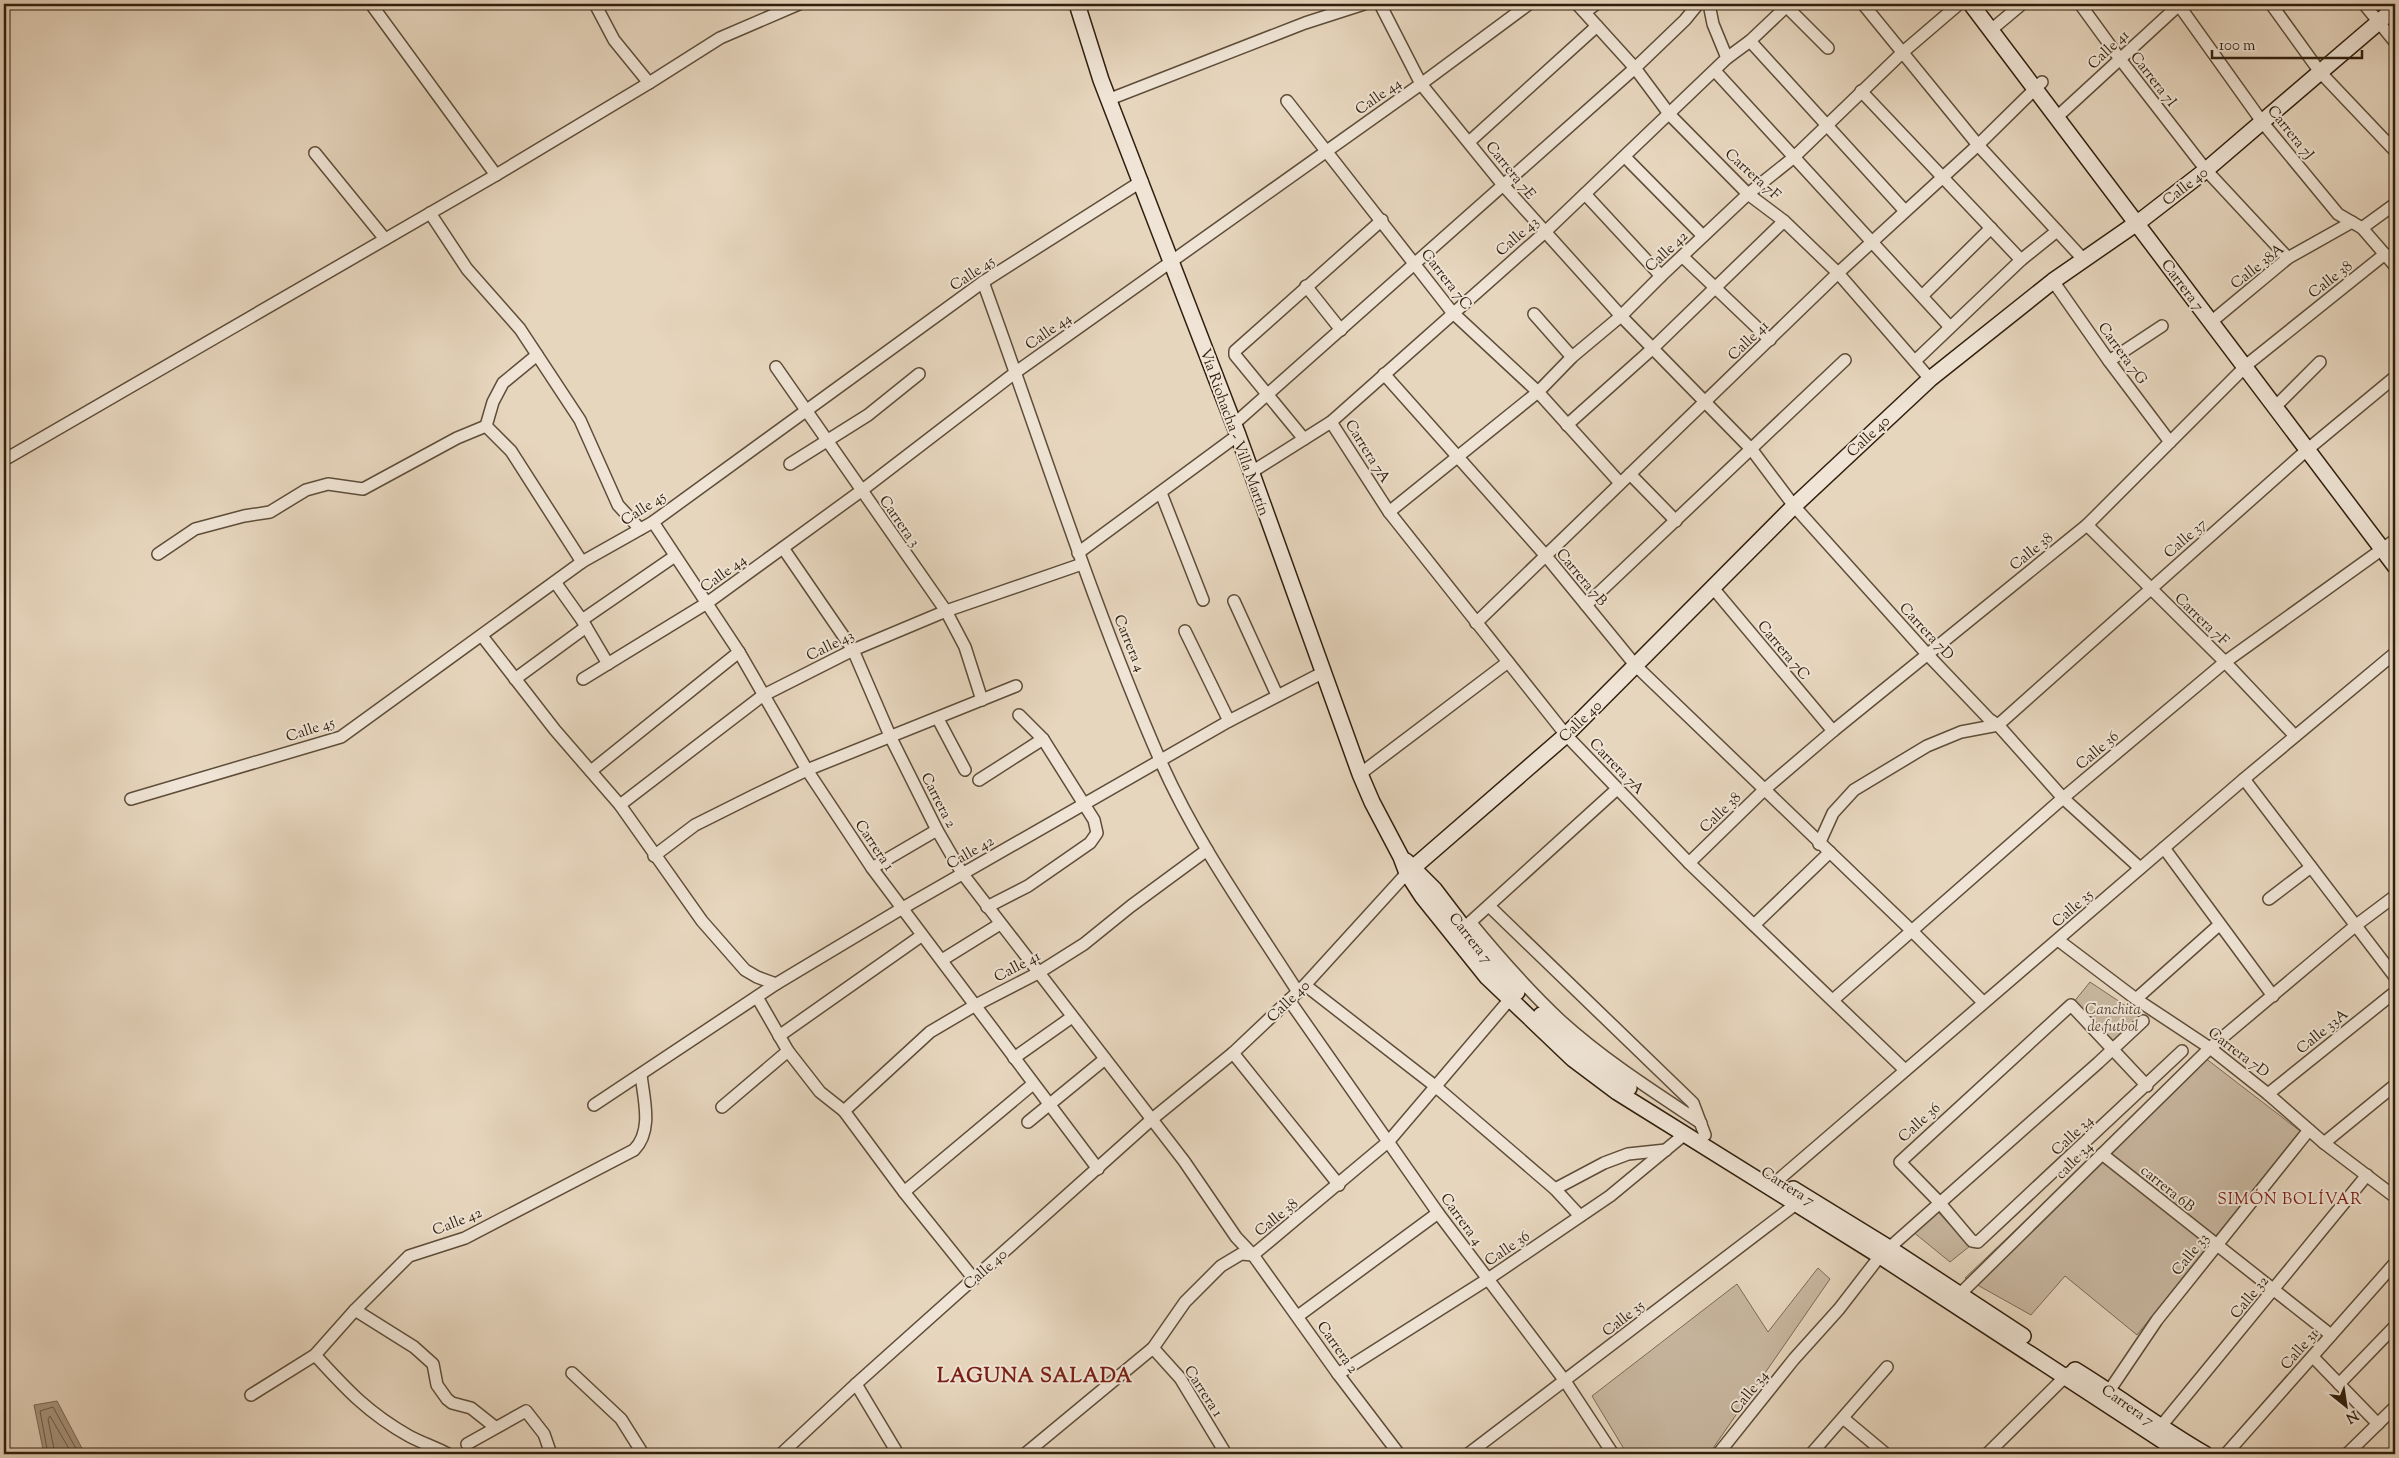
<svg xmlns="http://www.w3.org/2000/svg" width="2399" height="1458" font-family="'Sorts Mill Goudy',serif">
  <style>
    .green { fill: #c8b7a0; stroke: #7c6b56 }
    .water { fill: #a99882; stroke: #796853 }
    .lines { fill: none; stroke-linecap: round; stroke-linejoin: round }
    .shore { stroke: #6c5c48; stroke-width: 1 }
    .street-casing { stroke: #5e4d39; stroke-width: 14 }
    .secondary-casing { stroke: #301f0d; stroke-width: 18 }
    .street { stroke: #efe4d5; stroke-width: 11 }
    .secondary { stroke: #efe4d5; stroke-width: 15 }
    .labels { text-anchor: middle; stroke-width: 4; stroke-linejoin: round; paint-order: stroke }
    .street-label { font-size: 15px; fill: #301f0d; stroke: #efe4d5 }
    .park-label { font-size: 15px; font-style: italic; fill: #564532; stroke: #efe4d5 }
    .neighbourhood-label { font-size: 16px; letter-spacing: 1px; fill: #7a1f14; stroke: #efe4d5 }
    .district-label { font-size: 20px; font-weight: bold; letter-spacing: 1px; fill: #7a1f14; stroke: #efe4d5 }
  </style>
  <rect width="100%" height="100%" fill="#e7d6be"/>
  <filter id="stains"><feTurbulence type="fractalNoise" baseFrequency=".004" numOctaves="4"/><feColorMatrix values="0 0 0 0 .2 0 0 0 0 .09 0 0 0 0 .02 0 0 0 .5 -.17"/></filter>
  <radialGradient id="worn" r=".72"><stop offset=".6" stop-color="#630" stop-opacity="0"/><stop offset="1" stop-color="#630" stop-opacity=".3"/></radialGradient>
  <g class="green">
    <polygon points="2090,982 2141,1016 2112,1044 2073,1003"/>
    <polygon points="2200,1054 2300,1131 2137,1335 2065,1276 2031,1315 1965,1278"/>
    <polygon points="1936,1210 1970,1246 1950,1262 1912,1231"/>
    <polygon points="1818,1268 1830,1279 1709,1454 1627,1454 1592,1396 1737,1284 1768,1332"/>
  </g>
  <polygon class="water" points="57,1401 85,1454 44,1454 34,1405"/>
  <g class="lines">
    <g class="shore">
      <polyline points="48,1454 40,1411 53,1407 79,1454"/>
      <polyline points="55,1454 48,1419 50,1416 72,1454"/>
    </g>
    <defs>
      <g id="street">
        <polyline points="371,4 496,175"/>
        <polyline points="595,4 614,40 649,83"/>
        <polyline points="1380,4 1421,84 1503,185 1621,316 1752,450 1794,506 1927,654 1989,719 1998,725 2063,798 2140,868"/>
        <polyline points="1577,4 1635,68 1670,115 1748,194 1784,221 1838,273 1930,379"/>
        <polyline points="1709,4 1713,24 1727,58"/>
        <polyline points="1863,4 1978,145 2083,259"/>
        <polyline points="2080,4 2120,59 2206,170 2288,258"/>
        <polyline points="2178,4 2263,123 2338,214 2362,228 2395,266"/>
        <polyline points="2271,4 2320,72 2395,151"/>
        <polyline points="2364,4 2395,42"/>
        <polyline points="1786,6 1828,48"/>
        <polyline points="1585,12 1596,4"/>
        <polyline points="1991,30 2022,4"/>
        <polyline points="1750,41 1905,211"/>
        <polyline points="1715,71 1950,327"/>
        <polyline points="1861,91 2021,260"/>
        <polyline points="1110,99 1305,23 1364,4"/>
        <polyline points="1287,101 1452,312 1538,392 1620,483"/>
        <polyline points="2057,117 2180,4"/>
        <polyline points="1469,142 1597,26"/>
        <polyline points="315,153 385,239"/>
        <polyline points="1625,157 1703,236"/>
        <polyline points="1585,194 1661,276"/>
        <polyline points="430,213 467,269 520,329 580,420 618,505 640,529"/>
        <polyline points="2362,228 2395,204"/>
        <polyline points="1683,257 1770,340"/>
        <polyline points="2053,281 2109,361 2170,442"/>
        <path d="M 983,282 C 1041,441 1092,604 1160,760 C 1196,842 1250,917 1298,992"/>
        <polyline points="1306,286 1341,330"/>
        <polyline points="1922,296 1991,228"/>
        <polyline points="1534,314 1572,357"/>
        <polyline points="2211,322 2288,258 2352,222"/>
        <polyline points="1915,361 2021,260 2057,231"/>
        <polyline points="2109,361 2162,326"/>
        <polyline points="776,367 946,611 965,647 982,700"/>
        <polyline points="1384,374 1546,556 1636,666 1912,931 1983,1002"/>
        <polyline points="2275,407 2320,362"/>
        <polyline points="1331,422 1389,512 1566,735 1689,863 1905,1070"/>
        <polyline points="1234,424 1635,68 1685,20 1698,4"/>
        <polyline points="1567,425 1652,349 1784,221"/>
        <polyline points="486,426 493,402 503,383 537,355"/>
        <polyline points="1304,439 1235,355 1235,351 1382,220"/>
        <polyline points="4,460 496,175 649,83 720,38 799,4"/>
        <polyline points="790,464 868,415 919,374"/>
        <polyline points="1250,473 1331,422 1544,233 1727,58 1750,41 1789,4"/>
        <polyline points="1630,474 1676,521"/>
        <polyline points="1161,493 1203,600"/>
        <polyline points="1389,512 1538,392 1572,357 1621,316 1661,276 1748,194 1793,158 1903,52 1959,4"/>
        <polyline points="653,522 739,652 807,770 872,868 1098,1169"/>
        <polyline points="2087,525 2225,662 2295,736"/>
        <polyline points="783,548 853,650 891,738 937,830 962,873 1184,1161 1236,1237 1253,1255 1338,1374 1399,1454"/>
        <polyline points="1078,553 1238,435"/>
        <polyline points="158,554 195,529 244,516 270,512 306,490 328,484 363,489 457,438 486,426 511,451 582,562"/>
        <polyline points="555,582 582,620 608,664"/>
        <polyline points="1713,588 1833,731"/>
        <polyline points="1234,601 1277,695"/>
        <polyline points="1586,605 1845,360"/>
        <polyline points="582,620 675,556"/>
        <polyline points="1476,623 1838,273 1978,145 2042,82"/>
        <polyline points="1185,631 1229,721"/>
        <polyline points="482,636 555,730 620,805 702,921 745,970 757,977 776,984"/>
        <polyline points="515,679 586,627"/>
        <polyline points="583,679 707,603 861,491 1016,372 1421,84 1529,4"/>
        <polyline points="938,719 965,770"/>
        <polyline points="591,771 739,652"/>
        <polyline points="1360,774 1508,662"/>
        <polyline points="2244,779 2395,977"/>
        <polyline points="979,780 1043,739"/>
        <polyline points="131,799 341,737 582,562 653,522 983,282 1142,181"/>
        <polyline points="620,805 762,696 853,650 946,611 1082,564"/>
        <polyline points="1819,844 1833,813 1854,790 1927,746 1961,732 1998,725 2308,449 2395,377"/>
        <polyline points="2164,848 2273,996"/>
        <polyline points="654,856 695,825 755,795 807,770 1016,686"/>
        <polyline points="1689,863 1764,790 1833,731 2087,525 2249,363 2385,254"/>
        <polyline points="872,868 937,830"/>
        <polyline points="2269,899 2311,867"/>
        <polyline points="1489,906 1693,1103 1705,1135"/>
        <polyline points="987,907 1028,886 1090,843 1097,833 1094,820 1043,739 1019,715"/>
        <path d="M 1471,923 C 1499,957 1529,991 1561,1021 C 1604,1060 1653,1091 1701,1123"/>
        <polyline points="1754,925 1830,852"/>
        <polyline points="1465,927 1617,789"/>
        <polyline points="2058,940 2136,999 2210,1048 2268,1094 2324,1143 2395,1197"/>
        <polyline points="942,960 1000,924"/>
        <polyline points="1305,985 1435,1086 1555,1189 1580,1216"/>
        <polyline points="757,997 788,1051 820,1092 844,1111 904,1192 974,1279"/>
        <polyline points="2136,999 2219,925"/>
        <polyline points="1289,1000 1438,1213 1565,1381 1613,1454"/>
        <polyline points="1833,1000 2063,798 2225,662 2395,540"/>
        <polyline points="779,1036 921,936"/>
        <polyline points="1233,1053 1339,1185"/>
        <polyline points="1014,1058 1072,1017"/>
        <polyline points="2147,1086 2071,1005 1900,1162 1939,1202 1972,1241 1978,1242 2182,1051"/>
        <polyline points="2268,1094 2395,992"/>
        <polyline points="594,1105 776,984 901,909 1229,721 1324,672"/>
        <polyline points="722,1107 788,1051"/>
        <polyline points="844,1111 930,1032 974,1006 1038,973 1084,944 1131,906 1207,850"/>
        <polyline points="1028,1122 1105,1059"/>
        <polyline points="2324,1143 2395,1085"/>
        <polyline points="2102,1154 2331,1335"/>
        <polyline points="1770,1187 2244,779 2395,653"/>
        <polyline points="1555,1189 1604,1163 1628,1154 1666,1150"/>
        <polyline points="904,1192 1033,1084"/>
        <polyline points="1960,1294 2210,1048 2355,926 2395,896"/>
        <polyline points="355,1310 414,1347 433,1364 437,1385 447,1399 452,1403 471,1408 495,1427"/>
        <polyline points="1298,1316 1438,1213"/>
        <polyline points="1153,1348 1180,1378 1226,1454"/>
        <path d="M 315,1355 C 346,1389 368,1413 409,1436 C 422,1443 435,1447 448,1454"/>
        <polyline points="2313,1357 2378,1424"/>
        <polyline points="572,1373 621,1419 643,1454"/>
        <polyline points="1338,1374 1488,1279 1610,1196 1685,1134"/>
        <polyline points="856,1384 898,1454"/>
        <polyline points="2339,1384 2395,1326"/>
        <path d="M 251,1395 L 315,1355 L 355,1310 L 409,1256 L 465,1238 L 634,1150 C 653,1131 644,1100 641,1075"/>
        <polyline points="2107,1398 2109,1391 2157,1320 2309,1130"/>
        <polyline points="1843,1418 1886,1454"/>
        <polyline points="2157,1431 2367,1175"/>
        <polyline points="467,1444 526,1411 544,1434 551,1454"/>
        <polyline points="781,1454 856,1384 1151,1120 1233,1053 1305,985 1407,873"/>
        <polyline points="1025,1454 1153,1348 1185,1302 1221,1266 1241,1254 1253,1255 1389,1141 1510,999"/>
        <polyline points="1468,1454 1796,1204"/>
        <polyline points="1718,1454 1794,1359 1839,1309 1880,1256 2098,1063 2143,1021"/>
        <polyline points="1811,1454 1887,1367"/>
        <polyline points="1987,1454 2070,1372"/>
        <polyline points="2226,1454 2395,1263"/>
        <polyline points="2347,1454 2395,1407"/>
      </g>
      <g id="secondary">
        <polyline points="1077,4 1101,80 1238,435 1360,774 1372,802 1401,857 1407,873 1422,896 1487,977 1573,1059 1617,1092 1880,1256 2183,1454"/>
        <polyline points="1971,4 2395,566"/>
        <polyline points="1406,861 1434,889 1495,969 1517,992"/>
        <polyline points="1407,873 1566,735 1794,506 1930,379 2053,281 2144,218 2206,170 2395,8"/>
        <polyline points="1541,1015 1579,1049 1629,1088"/>
        <polyline points="1793,1189 1889,1248 2023,1336"/>
        <path d="M 2075,1370 C 2119,1397 2160,1428 2205,1454"/>
      </g>
    </defs>
    <use href="#street" class="street-casing"/>
    <use href="#secondary" class="secondary-casing"/>
    <use href="#street" class="street"/>
    <use href="#secondary" class="secondary"/>
  </g>
  <g class="labels">
    <g class="street-label">
      <text transform="translate(2108 49) rotate(-43)" y="5">Calle 41</text>
      <text transform="translate(2154 79) rotate(52)" y="5">Carrera 7I</text>
      <text transform="translate(1378 96) rotate(-35)" y="5">Calle 44</text>
      <text transform="translate(2291 132) rotate(51)" y="5">Carrera 7J</text>
      <text transform="translate(1511 170) rotate(51)" y="5">Carrera 7E</text>
      <text transform="translate(1753 174) rotate(42)" y="5">Carrera 7F</text>
      <text transform="translate(2185 186) rotate(-38)" y="5">Calle 40</text>
      <text transform="translate(1517 236) rotate(-41)" y="5">Calle 43</text>
      <text transform="translate(1666 251) rotate(-43)" y="5">Calle 42</text>
      <text transform="translate(2257 266) rotate(-38)" y="5">Calle 38A</text>
      <text transform="translate(972 273) rotate(-34)" y="5">Calle 45</text>
      <text transform="translate(1447 279) rotate(52)" y="5">Carrera 7C</text>
      <text transform="translate(2330 279) rotate(-38)" y="5">Calle 38</text>
      <text transform="translate(2183 285) rotate(53)" y="5">Carrera 7</text>
      <text transform="translate(1048 331) rotate(-35)" y="5">Calle 44</text>
      <text transform="translate(1748 340) rotate(-44)" y="5">Calle 41</text>
      <text transform="translate(2123 353) rotate(54)" y="5">Carrera 7G</text>
      <text transform="translate(1235 432) rotate(70)" y="5">Vía Riohacha - Villa Martín</text>
      <text transform="translate(1868 436) rotate(-43)" y="5">Calle 40</text>
      <text transform="translate(1368 451) rotate(58)" y="5">Carrera 7A</text>
      <text transform="translate(643 508) rotate(-33)" y="5">Calle 45</text>
      <text transform="translate(900 521) rotate(55)" y="5">Carrera 3</text>
      <text transform="translate(2185 538) rotate(-41)" y="5">Calle 37</text>
      <text transform="translate(2031 551) rotate(-39)" y="5">Calle 38</text>
      <text transform="translate(723 573) rotate(-36)" y="5">Calle 44</text>
      <text transform="translate(1582 577) rotate(50)" y="5">Carrera 7B</text>
      <text transform="translate(2202 619) rotate(44)" y="5">Carrera 7F</text>
      <text transform="translate(1927 631) rotate(47)" y="5">Carrera 7D</text>
      <text transform="translate(1130 643) rotate(68)" y="5">Carrera 4</text>
      <text transform="translate(830 645) rotate(-26)" y="5">Calle 43</text>
      <text transform="translate(1784 650) rotate(50)" y="5">Carrera 7C</text>
      <text transform="translate(1580 721) rotate(-44)" y="5">Calle 40</text>
      <text transform="translate(310 729) rotate(-18)" y="5">Calle 45</text>
      <text transform="translate(2097 750) rotate(-40)" y="5">Calle 36</text>
      <text transform="translate(1617 766) rotate(46)" y="5">Carrera 7A</text>
      <text transform="translate(939 800) rotate(63)" y="5">Carrera 2</text>
      <text transform="translate(1720 812) rotate(-44)" y="5">Calle 38</text>
      <text transform="translate(875 845) rotate(56)" y="5">Carrera 1</text>
      <text transform="translate(970 852) rotate(-30)" y="5">Calle 42</text>
      <text transform="translate(2072 908) rotate(-41)" y="5">Calle 35</text>
      <text transform="translate(1471 938) rotate(52)" y="5">Carrera 7</text>
      <text transform="translate(1017 966) rotate(-28)" y="5">Calle 41</text>
      <text transform="translate(1288 1001) rotate(-44)" y="5">Calle 40</text>
      <text transform="translate(2322 1031) rotate(-39)" y="5">Calle 33A</text>
      <text transform="translate(2239 1052) rotate(37)" y="5">Carrera 7D</text>
      <text transform="translate(1919 1122) rotate(-42)" y="5">Calle 36</text>
      <text transform="translate(2072 1135) rotate(-43)" y="5">Calle 34</text>
      <text transform="translate(2074 1160) rotate(-45)" y="5">calle 34</text>
      <text transform="translate(1788 1186) rotate(32)" y="5">Carrera 7</text>
      <text transform="translate(2168 1188) rotate(39)" y="5">carrera 6B</text>
      <text transform="translate(1276 1217) rotate(-39)" y="5">Calle 38</text>
      <text transform="translate(1462 1219) rotate(54)" y="5">Carrera 4</text>
      <text transform="translate(457 1221) rotate(-22)" y="5">Calle 42</text>
      <text transform="translate(1507 1248) rotate(-34)" y="5">Calle 36</text>
      <text transform="translate(2190 1254) rotate(-51)" y="5">Calle 33</text>
      <text transform="translate(985 1269) rotate(-42)" y="5">Calle 40</text>
      <text transform="translate(2249 1297) rotate(-50)" y="5">Calle 32</text>
      <text transform="translate(1623 1318) rotate(-38)" y="5">Calle 35</text>
      <text transform="translate(1338 1347) rotate(55)" y="5">Carrera 2</text>
      <text transform="translate(2299 1349) rotate(-49)" y="5">Calle 31</text>
      <text transform="translate(1204 1391) rotate(57)" y="5">Carrera 1</text>
      <text transform="translate(1749 1392) rotate(-51)" y="5">Calle 34</text>
      <text transform="translate(2128 1405) rotate(35)" y="5">Carrera 7</text>
    </g>
    <g class="park-label">
      <text x="2113" y="1014">Canchita<tspan x="2113" dy="17">de futbol</tspan></text>
    </g>
    <g class="neighbourhood-label">
      <text x="2290" y="1204">SIMÓN BOLÍVAR</text>
    </g>
    <g class="district-label">
      <text x="1035" y="1382">LAGUNA SALADA</text>
    </g>
  </g>
  <rect width="2399" height="1458" fill="none" stroke="#e7d6be" stroke-width="20"/>
  <rect x="5" y="5" width="2389" height="1448" fill="none" stroke="#301f0d" stroke-width="2.5"/>
  <rect x="10" y="10" width="2379" height="1438" fill="none" stroke="#301f0d"/>
  <g transform="translate(2346 1406) rotate(150)" stroke="#efe4d5" stroke-width="4" paint-order="stroke">
  <path d="M0-4L9 19L0 12L-9 19Z" fill="#301f0d"/>
  <text y="-8" font-size="14" font-weight="bold" text-anchor="middle" fill="#301f0d">N</text>
  </g>
  <path d="M2212 50v8h150v-8" fill="none" stroke="#301f0d" stroke-width="2.5"/>
  <text x="2219" y="50" font-size="15" fill="#301f0d" stroke="#efe4d5" stroke-width="4" paint-order="stroke">100 m</text>
  <rect width="100%" height="100%" filter="url(#stains)"/>
  <rect width="100%" height="100%" fill="url(#worn)"/>
</svg>
